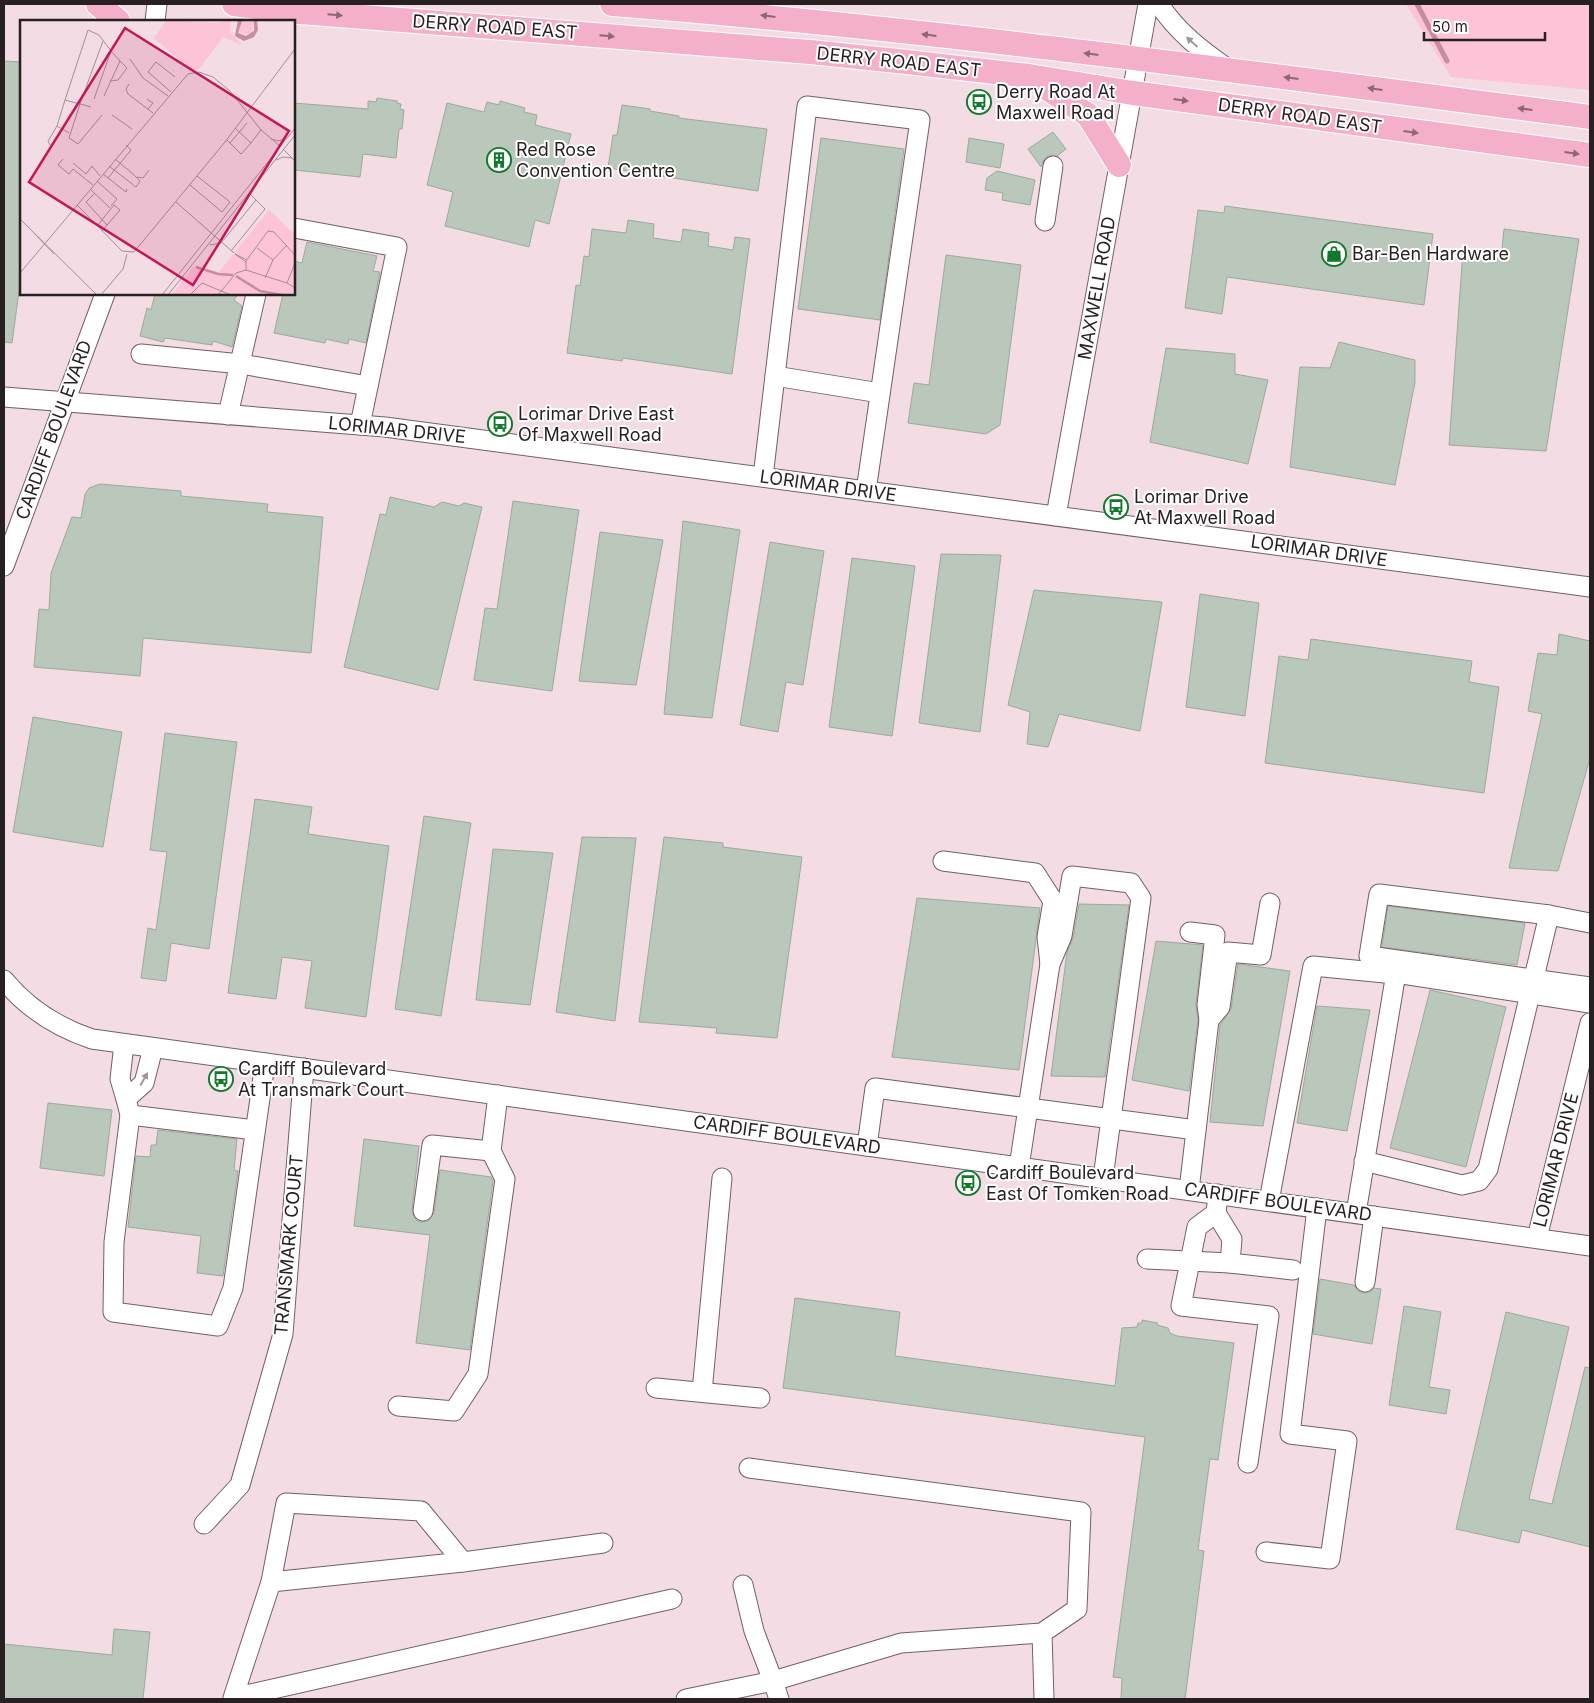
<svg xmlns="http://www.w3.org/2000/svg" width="1594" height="1703" font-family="Inter,sans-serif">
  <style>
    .green { fill: #fdc3d6 }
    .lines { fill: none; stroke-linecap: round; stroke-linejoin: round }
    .stream { stroke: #c68ca0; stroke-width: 5 }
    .building { fill: #b9c8ba; stroke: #9baa9c }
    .minor-casing { stroke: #736066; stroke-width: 21 }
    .major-casing { stroke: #fff; stroke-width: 26 }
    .minor { stroke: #fff; stroke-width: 19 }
    .major { stroke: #f4afca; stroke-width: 24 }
    .oneway { fill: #8e6776 }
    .oneway2 { fill: #9e9a9b }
    .labels { text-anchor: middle; stroke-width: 4; stroke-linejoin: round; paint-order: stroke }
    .street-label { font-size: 18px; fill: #271f21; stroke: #fff }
    .poi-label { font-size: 18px; fill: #271f21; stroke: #fff; text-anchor: start }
    .inset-river { fill: none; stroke: #c68ca0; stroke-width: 2.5 }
    .inset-road { fill: none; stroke: #a19095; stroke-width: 1 }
    .view { fill: #c2185b; fill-opacity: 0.15; stroke: #c2185b; stroke-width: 2.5 }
    .inset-edge { fill: none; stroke: #271f21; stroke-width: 2.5 }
  </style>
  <rect width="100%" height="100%" fill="#f3dce3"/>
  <polygon class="green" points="1406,4 1590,4 1590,90 1451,77"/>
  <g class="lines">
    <polyline class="stream" points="1417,4 1447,61"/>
  </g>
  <g class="building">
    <polygon points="4,61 21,62 21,291 19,291 12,343 4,342"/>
    <polygon points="377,98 397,101 397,103 401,104 400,109 404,110 402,129 399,129 396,158 363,154 360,177 294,170 294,103 368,109 368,101 376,102"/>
    <polygon points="500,101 525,108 524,112 537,115 535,125 571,134 549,224 535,220 529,247 445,226 453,192 427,185 447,103 484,112 487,102 499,105"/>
    <polygon points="622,105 650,109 650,111 679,116 679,118 767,129 758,191 608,168 613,135 617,135"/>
    <polygon points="1053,132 1066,149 1057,156 1048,156 1044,159 1041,167 1028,149"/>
    <polygon points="821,138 904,149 880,320 798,309"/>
    <polygon points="969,138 1004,144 1000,168 966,162"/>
    <polygon points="997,171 1035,180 1030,205 1002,200 1003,193 985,190 987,178"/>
    <polygon points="1225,206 1433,234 1424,305 1227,277 1222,314 1185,308 1198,210 1224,213"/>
    <polygon points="628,220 654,224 653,238 681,242 683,229 709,233 708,246 733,250 735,237 750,239 732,374 623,358 622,361 567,353 576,285 580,286 584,256 589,257 592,229 626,233"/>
    <polygon points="1504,229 1579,239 1546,451 1449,445 1463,251 1501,259"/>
    <polygon points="307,242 377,256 373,271 380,272 366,343 349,339 348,344 326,339 325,343 274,333 283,294 294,294 294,261 302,263"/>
    <polygon points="946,255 1021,265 1000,425 986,434 908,423 914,383 929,385"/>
    <polygon points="155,294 238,294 234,300 242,306 232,347 213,341 212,345 165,338 163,342 140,336 147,308 151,310"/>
    <polygon points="1339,342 1415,360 1415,382 1395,485 1290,467 1300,367 1330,368"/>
    <polygon points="1166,348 1235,354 1235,374 1268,380 1248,464 1150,442"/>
    <polygon points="100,484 181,491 181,496 268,504 267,512 323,517 311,653 143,638 140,676 34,667 39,609 49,610 51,573 72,517 81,518 85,494 89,488"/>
    <polygon points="390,497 434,507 442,502 459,506 464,503 482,507 438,690 344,667 380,514 386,515"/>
    <polygon points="513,501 579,510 552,691 474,680 485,608 497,609"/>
    <polygon points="683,521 740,530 712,718 664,714"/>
    <polygon points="600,532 663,540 636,685 579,681"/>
    <polygon points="770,542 824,551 803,685 786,682 778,732 740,725"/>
    <polygon points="941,554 1001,555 980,732 919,723"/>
    <polygon points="852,558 915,566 892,736 829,727"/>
    <polygon points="1034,590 1162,602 1140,731 1059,714 1048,747 1027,744 1030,712 1008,705"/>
    <polygon points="1200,594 1259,603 1245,716 1186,707"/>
    <polygon points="1559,634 1590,641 1590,758 1558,871 1509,868 1542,714 1528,711 1538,653 1557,655"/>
    <polygon points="1311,639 1472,661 1469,682 1499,687 1484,793 1265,763 1279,656 1308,660"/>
    <polygon points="33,717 122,732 103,847 13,832"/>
    <polygon points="165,733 237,742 209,949 171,943 166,981 141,978 148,928 156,930 167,852 150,850"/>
    <polygon points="255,799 312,807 308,834 389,846 366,1017 305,1008 312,961 282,957 276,999 228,993"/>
    <polygon points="424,816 471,823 441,1016 395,1009"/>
    <polygon points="582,837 636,838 615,1021 556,1012"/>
    <polygon points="664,837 723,843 723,847 802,857 777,1038 716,1033 717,1028 639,1022"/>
    <polygon points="493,849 553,853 530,1005 476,1000"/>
    <polygon points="917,898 1040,908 1019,1070 892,1057"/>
    <polygon points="1079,904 1129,905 1105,1077 1051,1076 1067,952 1073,938"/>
    <polygon points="1388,906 1525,923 1517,965 1382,947"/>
    <polygon points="1156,941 1203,945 1196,1004 1198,1020 1189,1091 1132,1080"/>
    <polygon points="1238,964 1290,971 1263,1126 1210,1122 1220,1025 1231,1009"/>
    <polygon points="1430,990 1506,1007 1466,1167 1390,1148"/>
    <polygon points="1317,1006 1370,1010 1347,1131 1297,1123"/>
    <polygon points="48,1103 112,1110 104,1176 40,1168"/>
    <polygon points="158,1130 237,1139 234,1170 238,1171 223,1276 197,1273 201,1236 128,1227 136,1156 150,1157 151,1145 156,1145"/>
    <polygon points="364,1139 419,1146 412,1210 416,1220 421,1222 428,1221 434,1213 440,1170 491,1177 493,1181 470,1350 416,1343 430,1235 354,1226"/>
    <polygon points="1320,1279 1354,1285 1358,1291 1363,1293 1370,1292 1374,1288 1381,1289 1372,1344 1313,1334"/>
    <polygon points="795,1298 900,1312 895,1356 1115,1386 1122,1328 1137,1327 1138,1323 1142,1323 1142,1320 1158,1323 1157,1325 1168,1328 1170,1333 1177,1336 1234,1343 1218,1460 1210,1459 1198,1550 1204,1551 1185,1699 1121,1699 1122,1678 1113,1677 1145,1437 783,1388"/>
    <polygon points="1404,1306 1441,1312 1429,1387 1450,1390 1446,1414 1389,1405"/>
    <polygon points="1506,1312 1569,1327 1529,1499 1552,1504 1585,1367 1590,1368 1590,1547 1522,1530 1519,1543 1456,1529"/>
    <polygon points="114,1629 150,1632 143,1699 4,1699 4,1644 112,1655"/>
  </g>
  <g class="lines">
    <defs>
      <g id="minor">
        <path d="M 1159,4 C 1176,31 1202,51 1228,69"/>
        <polyline points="155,21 157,4"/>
        <polyline points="1045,221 1053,166"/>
        <polyline points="294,228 397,247 360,425"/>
        <polyline points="141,354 241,364 368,386"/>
        <polyline points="775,376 880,393"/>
        <polyline points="4,397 385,427 1590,587"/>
        <polyline points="228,415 256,294"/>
        <polyline points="763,477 807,106 920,120 866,491"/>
        <polyline points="1056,516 1148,4"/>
        <polyline points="4,566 105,294"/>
        <polyline points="943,861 1035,873 1053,901 1047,937 1050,964 1019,1167"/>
        <polyline points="1549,915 1379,894 1369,956 1590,987"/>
        <polyline points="1050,964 1062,936 1072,876 1131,883 1141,898 1103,1178"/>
        <path d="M 4,980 C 28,1009 56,1027 92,1039 L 1590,1246"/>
        <polyline points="1209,1020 1220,1007 1228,952 1261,955 1270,903"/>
        <polyline points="124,1044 120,1079 126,1099 144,1083 153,1048"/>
        <polyline points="126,1099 130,1115 114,1242 113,1312 218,1326 233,1288 265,1063"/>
        <polyline points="130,1115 255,1130"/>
        <polyline points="867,1146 875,1088 1196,1130"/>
        <polyline points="1364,1161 1462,1185 1479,1181 1488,1169 1549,915 1590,923"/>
        <polyline points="1189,1190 1209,1020 1207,1005 1215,935 1190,932"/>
        <polyline points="1218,1194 1216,1213 1197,1227 1181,1306 1269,1316 1248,1463"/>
        <polyline points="1269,1201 1313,966 1395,974"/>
        <polyline points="423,1211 432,1145 491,1151"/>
        <polyline points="1216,1213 1232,1239 1230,1263 1293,1270"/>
        <polyline points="1356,1213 1396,973 1590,1003"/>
        <polyline points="1537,1238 1590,1023"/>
        <polyline points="1147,1259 1230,1263"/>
        <polyline points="1365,1282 1374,1216"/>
        <polyline points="656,1388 760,1398"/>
        <polyline points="702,1392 722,1178"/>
        <polyline points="398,1406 454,1411 478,1374 505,1179 491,1151 498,1095"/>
        <polyline points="204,1524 240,1485 283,1334 304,1068"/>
        <polyline points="603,1543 463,1562 271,1582 233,1698 672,1599"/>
        <polyline points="1266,1552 1330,1559 1347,1441 1290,1434 1317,1208"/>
        <polyline points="271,1582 286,1503 421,1511 463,1562"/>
        <polyline points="743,1585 754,1631 773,1681 901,1643 1042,1633 1077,1609 1081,1512 749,1468"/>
        <polyline points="1042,1633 1044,1699"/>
        <polyline points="686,1699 773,1681 779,1699"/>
      </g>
      <g id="major">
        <polyline points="98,4 118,21"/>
        <polyline points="234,4 287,11 810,52 907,62 1029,76 1133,93 1590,155"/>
        <path d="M 612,4 C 939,29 1265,75 1590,117"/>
        <polyline points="1036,81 1088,115 1119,165"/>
      </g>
    </defs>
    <use href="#minor" class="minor-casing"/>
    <use href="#major" class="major-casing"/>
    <use href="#minor" class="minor"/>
    <use href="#major" class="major"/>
  </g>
  <defs><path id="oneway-solid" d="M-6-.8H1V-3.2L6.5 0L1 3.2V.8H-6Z" transform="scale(1.25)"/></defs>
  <g class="oneway">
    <use href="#oneway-solid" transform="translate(335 15) rotate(5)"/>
    <use href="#oneway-solid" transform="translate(768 16) rotate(-173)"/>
    <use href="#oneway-solid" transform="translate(929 35) rotate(-173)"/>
    <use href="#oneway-solid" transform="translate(607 36) rotate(5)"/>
    <use href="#oneway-solid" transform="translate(1091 54) rotate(-173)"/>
    <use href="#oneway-solid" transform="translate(1291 78) rotate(-173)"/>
    <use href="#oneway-solid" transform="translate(1375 89) rotate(-172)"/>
    <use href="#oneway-solid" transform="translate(1181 100) rotate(8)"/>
    <use href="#oneway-solid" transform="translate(1525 109) rotate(-173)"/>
    <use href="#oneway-solid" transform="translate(1411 132) rotate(8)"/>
    <use href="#oneway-solid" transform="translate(1572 153) rotate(8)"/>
  </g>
  <g class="oneway2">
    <use href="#oneway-solid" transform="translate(1192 42) rotate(-138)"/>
    <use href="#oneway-solid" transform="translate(144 1079) rotate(-61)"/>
  </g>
  <defs>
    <symbol id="bus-ring" viewBox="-11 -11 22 22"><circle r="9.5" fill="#fff" stroke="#12782b" stroke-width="1.5"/><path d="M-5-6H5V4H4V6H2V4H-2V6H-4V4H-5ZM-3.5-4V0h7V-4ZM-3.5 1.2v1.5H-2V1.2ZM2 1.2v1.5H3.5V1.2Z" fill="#12782b"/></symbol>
    <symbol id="building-ring" viewBox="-11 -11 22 22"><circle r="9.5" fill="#fff" stroke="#12782b" stroke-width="1.5"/><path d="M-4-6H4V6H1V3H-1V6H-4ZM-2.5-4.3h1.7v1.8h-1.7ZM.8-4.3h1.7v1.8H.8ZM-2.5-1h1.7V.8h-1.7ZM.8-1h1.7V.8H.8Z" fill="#12782b"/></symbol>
    <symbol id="shop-ring" viewBox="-11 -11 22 22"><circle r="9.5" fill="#fff" stroke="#12782b" stroke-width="1.5"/><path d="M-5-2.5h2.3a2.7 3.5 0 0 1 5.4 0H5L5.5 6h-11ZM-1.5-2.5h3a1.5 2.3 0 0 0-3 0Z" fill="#12782b"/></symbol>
  </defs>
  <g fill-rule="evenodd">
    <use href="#bus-ring" x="965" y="88" width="28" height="28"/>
    <use href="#building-ring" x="485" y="146" width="28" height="28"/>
    <use href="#shop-ring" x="1320" y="240" width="28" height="28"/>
    <use href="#bus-ring" x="486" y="410" width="28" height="28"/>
    <use href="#bus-ring" x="1102" y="493" width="28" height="28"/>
    <use href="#bus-ring" x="207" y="1065" width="28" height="28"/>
    <use href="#bus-ring" x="954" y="1169" width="28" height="28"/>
  </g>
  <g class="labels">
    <g class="street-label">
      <text transform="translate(495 27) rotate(4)" y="6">DERRY ROAD EAST</text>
      <text transform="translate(899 62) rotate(6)" y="6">DERRY ROAD EAST</text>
      <text transform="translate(1300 116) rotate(8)" y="6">DERRY ROAD EAST</text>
      <text transform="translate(1097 288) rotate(-80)" y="6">MAXWELL ROAD</text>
      <text transform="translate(54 430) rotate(-70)" y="6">CARDIFF BOULEVARD</text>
      <text transform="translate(397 430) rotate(6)" y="6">LORIMAR DRIVE</text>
      <text transform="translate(828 486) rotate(8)" y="6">LORIMAR DRIVE</text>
      <text transform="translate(1319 551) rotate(8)" y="6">LORIMAR DRIVE</text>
      <text transform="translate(787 1135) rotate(8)" y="6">CARDIFF BOULEVARD</text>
      <text transform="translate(1556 1160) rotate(-76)" y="6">LORIMAR DRIVE</text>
      <text transform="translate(1278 1202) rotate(8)" y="6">CARDIFF BOULEVARD</text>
      <text transform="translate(289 1245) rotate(-85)" y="6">TRANSMARK COURT</text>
    </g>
    <g class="poi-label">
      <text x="996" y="98">Derry Road At<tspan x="996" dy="21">Maxwell Road</tspan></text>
      <text x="516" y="156">Red Rose<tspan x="516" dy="21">Convention Centre</tspan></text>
      <text x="1352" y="260">Bar-Ben Hardware</text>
      <text x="518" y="420">Lorimar Drive East<tspan x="518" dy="21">Of Maxwell Road</tspan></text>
      <text x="1134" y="503">Lorimar Drive<tspan x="1134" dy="21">At Maxwell Road</tspan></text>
      <text x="238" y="1075">Cardiff Boulevard<tspan x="238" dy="21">At Transmark Court</tspan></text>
      <text x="986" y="1179">Cardiff Boulevard<tspan x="986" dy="21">East Of Tomken Road</tspan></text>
    </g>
  </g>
  <g transform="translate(20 20)">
    <rect width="275" height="275" fill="#f3dce3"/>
    <path d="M 147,0 L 194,3 L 211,0 L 210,12 L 222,25 L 203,17 L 179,49 L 171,50 L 134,18 ZM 221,0 L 234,0 L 232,14 L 217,13 ZM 249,190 L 275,215 L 275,275 L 152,275 L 174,246 L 199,252 Z" fill="#fdc3d6"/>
    <path d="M 218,0 L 222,1 L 218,13 L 226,16 L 234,11 L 234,0 L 237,0 L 238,10 L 234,17 L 224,21 L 215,16 Z" fill="#c68ca0"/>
    <path class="inset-river" d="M 176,247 L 198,254 L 213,255M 216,256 L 240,271 L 262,275"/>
    <path class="inset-road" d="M 110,39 L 123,58 L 148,76M 90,61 L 98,60 L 107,48 L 100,41M 109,64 L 106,69 L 108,74 L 133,93M 151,72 L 128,52 L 136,42 L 155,57M 74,79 L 91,31 L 100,41 L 84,76M 127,79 L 133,83 L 128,89M 45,80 L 68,10 L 79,15 L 91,31M 71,87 L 60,84 L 49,118 L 58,124 L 82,95M 92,95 L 112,109M 49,113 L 37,106 L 45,80 L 60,84 L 83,21M 251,119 L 259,121 L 266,118M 207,120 L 221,134 L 231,123 L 215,108M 210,123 L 227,103M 231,123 L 241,110M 30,125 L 28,121 L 37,106M 264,130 L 275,141M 43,139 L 38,145 L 49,154 L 53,149 L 73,165M 95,139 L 113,154M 256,140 L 263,137 L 272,138M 53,143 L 66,154 L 72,146 L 80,156M 89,146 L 116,167 L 120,161 L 113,154M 83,154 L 106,172 L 107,169M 117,157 L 123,158 L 129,150M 88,158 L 111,130 L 106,125M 77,161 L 97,179 L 91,186M 170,165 L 202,192 L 210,182 L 177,156M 70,169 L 90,188M 75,173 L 66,182 L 87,205 L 82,211M 156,182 L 214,233 L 212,231M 57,185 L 102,231 L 114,232 L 205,122 L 275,29M 0,199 L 77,275M 77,206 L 94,185 L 100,190 L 87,205M 13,212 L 34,234M 190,225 L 201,223 L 236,180M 237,228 L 253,240M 211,231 L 245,189 L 229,173M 226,242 L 215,234 L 227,240M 226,250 L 226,241 L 248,211 L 254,212 L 275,235M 0,253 L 168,54 L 179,52 L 193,57 L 210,71 L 241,110 L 260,126M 245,258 L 253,240 L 267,225M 267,263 L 275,243M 81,275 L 103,249 L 107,234M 142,275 L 275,108M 148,275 L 275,115M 170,275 L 182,263 L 211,275M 198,275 L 216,253 L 226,250 L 267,263 L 275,268"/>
    <path class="view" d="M 105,8 L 269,111 L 173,265 L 9,162 Z"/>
    <rect width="275" height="275" class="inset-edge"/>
  </g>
  <rect width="1594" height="1703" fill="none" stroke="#271f21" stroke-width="10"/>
  <path d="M1424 32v8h121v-8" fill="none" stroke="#271f21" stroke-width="2.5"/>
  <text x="1432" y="32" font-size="15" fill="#271f21" stroke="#ffffff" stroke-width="4" paint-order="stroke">50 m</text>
</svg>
